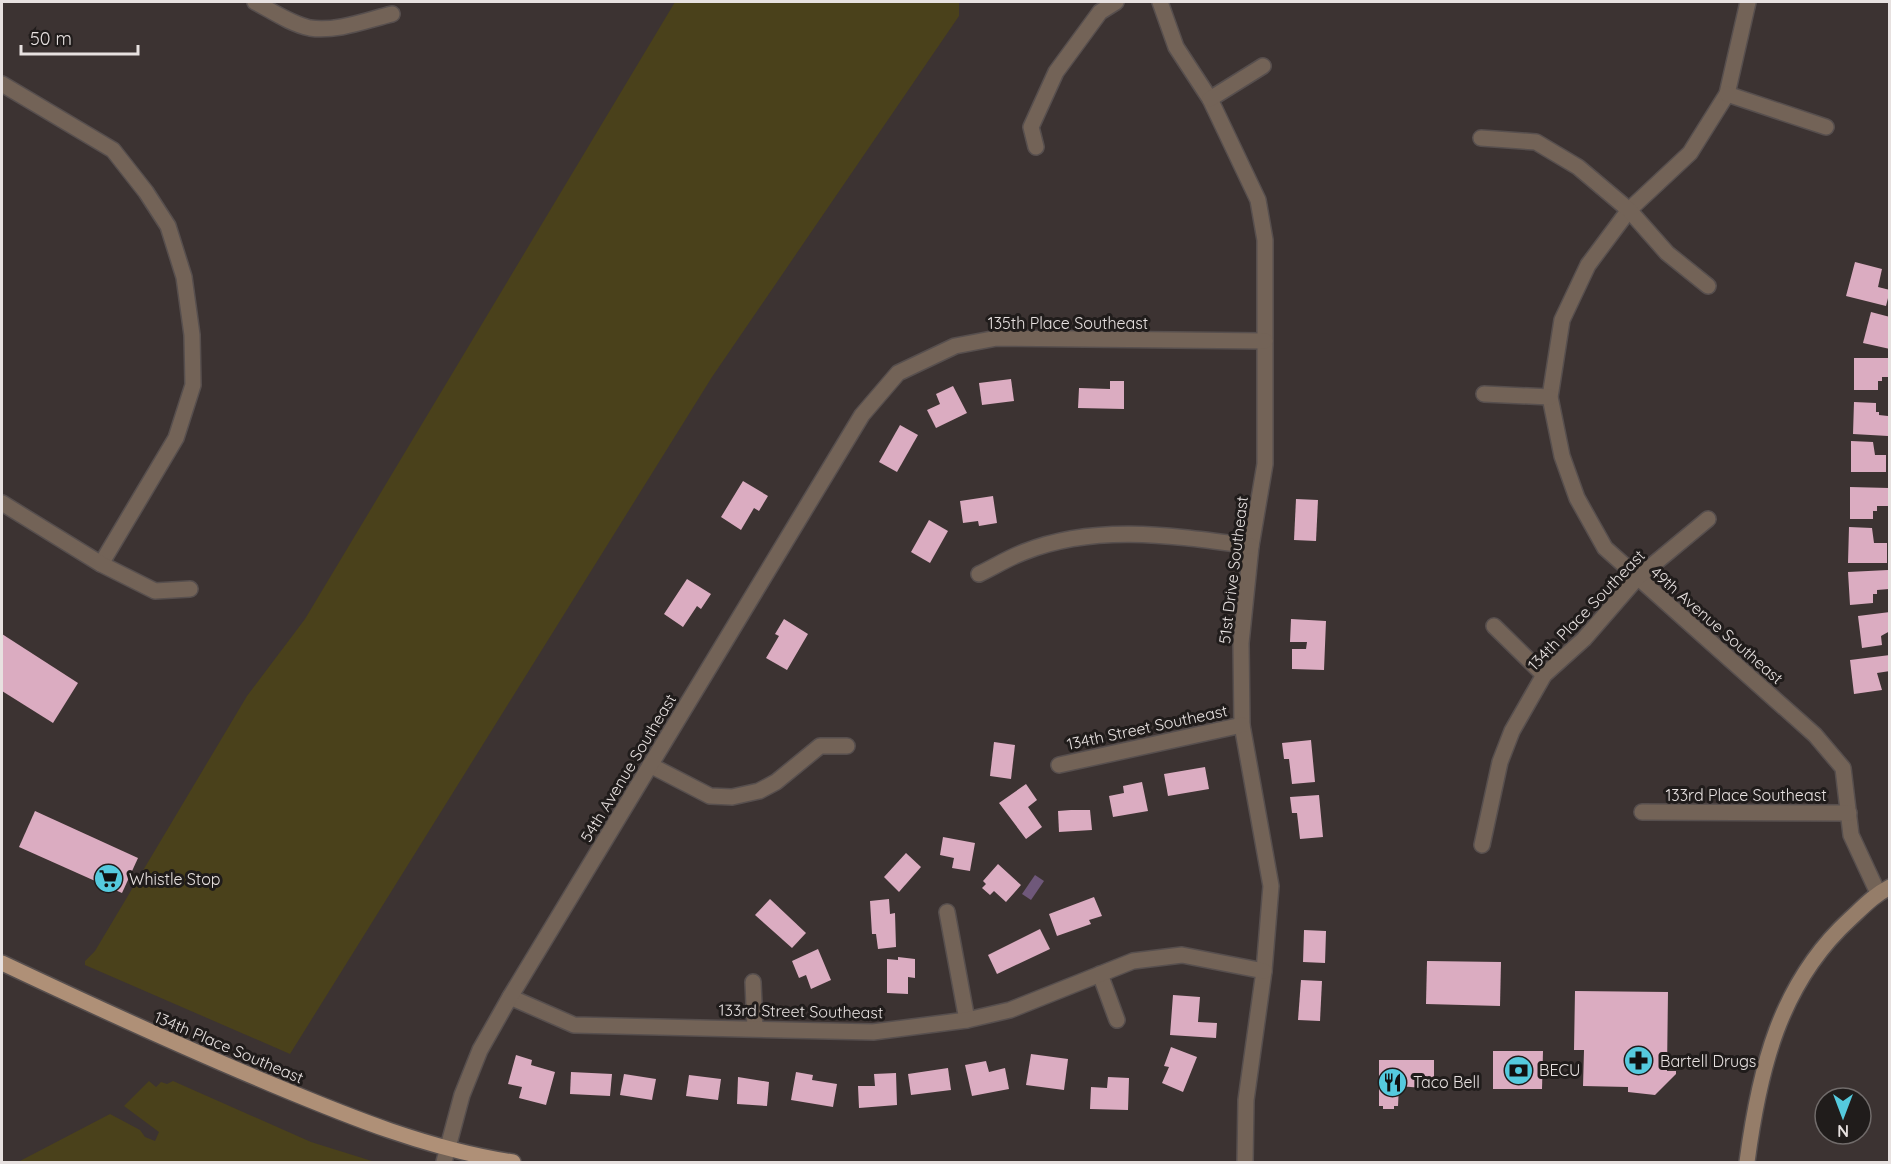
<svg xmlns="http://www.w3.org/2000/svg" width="1891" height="1164" font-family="Quicksand,sans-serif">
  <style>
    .green { fill: #4a411b }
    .water { fill: #6f587a }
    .building { fill: #dbacc1 }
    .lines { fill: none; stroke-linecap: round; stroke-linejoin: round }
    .street-casing { stroke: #574f4e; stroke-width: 18 }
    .secondary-casing { stroke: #574f4e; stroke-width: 18 }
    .primary-casing { stroke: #574f4e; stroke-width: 18 }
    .street { stroke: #736357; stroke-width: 15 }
    .secondary { stroke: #957d69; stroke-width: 15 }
    .primary { stroke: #af9077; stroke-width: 15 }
    .labels { text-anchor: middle; stroke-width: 6; stroke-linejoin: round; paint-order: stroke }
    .street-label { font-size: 16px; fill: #e7e1e0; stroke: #201c1b }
    .poi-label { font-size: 16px; fill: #e7e1e0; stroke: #201c1b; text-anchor: start }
  </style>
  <rect width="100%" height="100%" fill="#3c3332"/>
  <g class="green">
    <polygon points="675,2 959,2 959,16 712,377 290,1054 85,965 85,961 95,951 247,696 305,619"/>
    <polygon points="149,1081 156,1087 161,1082 167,1084 173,1081 311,1142 375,1162 18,1162 110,1114 140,1130 145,1137 155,1141 159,1132 124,1106"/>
  </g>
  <polygon class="water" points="1035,875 1044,881 1031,900 1022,894"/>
  <g class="building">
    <polygon points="1855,262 1882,269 1878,287 1890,290 1886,306 1846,296"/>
    <polygon points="1871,312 1890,317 1890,349 1863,343"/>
    <polygon points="1854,358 1890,358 1890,377 1882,377 1882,381 1878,381 1878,390 1854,390"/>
    <polygon points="1011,379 1014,401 982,405 979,383"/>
    <polygon points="1110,381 1124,381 1124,409 1078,408 1079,388 1110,389"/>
    <polygon points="953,386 967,413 936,428 927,410 940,404 936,394"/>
    <polygon points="1854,402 1876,403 1876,412 1879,412 1879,415 1888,416 1888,436 1853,434"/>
    <polygon points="900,425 918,435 897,472 879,462"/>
    <polygon points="1851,441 1873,442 1875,455 1886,455 1886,472 1851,472"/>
    <polygon points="743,481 768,496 759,511 754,508 741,530 721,517"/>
    <polygon points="1850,487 1889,488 1889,506 1877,506 1877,511 1873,511 1873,519 1850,519"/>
    <polygon points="993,496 997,523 979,526 978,521 963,523 960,501"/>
    <polygon points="1296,499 1318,500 1316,541 1294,540"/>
    <polygon points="929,520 948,531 930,563 911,552"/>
    <polygon points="1849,527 1872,528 1874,543 1887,543 1887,563 1848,563"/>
    <polygon points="1888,570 1889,589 1877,590 1877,594 1873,594 1873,603 1850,605 1848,572"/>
    <polygon points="687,579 711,594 701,609 697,606 683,627 664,614"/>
    <polygon points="1890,612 1890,631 1881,636 1882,645 1862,648 1858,616"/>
    <polygon points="784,619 808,634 787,670 766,658 779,636 775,634"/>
    <polygon points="1291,619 1326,621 1324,670 1292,669 1292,649 1306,649 1307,642 1290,642"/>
    <polygon points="2,634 78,683 53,723 2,691"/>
    <polygon points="1890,655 1890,671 1877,673 1882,690 1854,694 1850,660"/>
    <polygon points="1311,740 1315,782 1292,784 1289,759 1284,759 1282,743"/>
    <polygon points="994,742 1015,745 1011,779 990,776"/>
    <polygon points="1205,767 1209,789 1168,796 1164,774"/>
    <polygon points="1142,782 1148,811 1113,817 1109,796 1124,793 1123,786"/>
    <polygon points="1026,784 1037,800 1028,807 1042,827 1026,839 999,803"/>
    <polygon points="1319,795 1323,837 1300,839 1297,813 1292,813 1290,797"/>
    <polygon points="1071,810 1090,810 1092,830 1059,832 1058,811"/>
    <polygon points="35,811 138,858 122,893 19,847"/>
    <polygon points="943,837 975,843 970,871 952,868 954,858 940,855"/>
    <polygon points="906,853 921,867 899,892 884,877"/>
    <polygon points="998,864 1021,885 1006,902 994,891 990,895 982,888 986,884 983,881"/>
    <polygon points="1094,897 1102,916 1089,920 1091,924 1057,936 1049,914"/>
    <polygon points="770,899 806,933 792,948 755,915"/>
    <polygon points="889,899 890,914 895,913 896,947 878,949 876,934 872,934 870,901"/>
    <polygon points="1040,929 1050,949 997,974 988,955"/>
    <polygon points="1304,930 1326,931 1325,963 1303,962"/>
    <polygon points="818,949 831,980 811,989 806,975 799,978 792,961"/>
    <polygon points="898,957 915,959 915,978 908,977 908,994 887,993 887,959 898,960"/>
    <polygon points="1427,961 1501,962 1500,1006 1426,1004"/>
    <polygon points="1301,980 1322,981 1320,1021 1298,1020"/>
    <polygon points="1575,991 1668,992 1667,1071 1676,1071 1676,1074 1655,1095 1628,1092 1628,1087 1583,1086 1584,1050 1574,1050"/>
    <polygon points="1173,995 1200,997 1198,1022 1217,1023 1216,1038 1170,1035"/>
    <polygon points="1171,1047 1197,1057 1183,1092 1162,1083 1169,1067 1164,1066"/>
    <polygon points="1493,1051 1543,1051 1542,1089 1493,1089"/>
    <polygon points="1031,1054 1068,1059 1064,1090 1026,1085"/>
    <polygon points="516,1055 532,1060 531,1065 555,1072 546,1105 519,1098 522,1087 508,1084"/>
    <polygon points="1379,1060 1434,1060 1434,1089 1399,1086 1398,1106 1394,1106 1394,1109 1383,1109 1383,1106 1379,1106"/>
    <polygon points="986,1061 989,1072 1005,1068 1009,1089 972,1096 965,1065"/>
    <polygon points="948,1068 951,1090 911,1095 908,1074"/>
    <polygon points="571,1072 612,1074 610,1096 570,1094"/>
    <polygon points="796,1072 813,1075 812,1080 837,1084 833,1107 791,1100"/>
    <polygon points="896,1073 897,1105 859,1108 858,1086 875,1086 874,1074"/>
    <polygon points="624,1074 656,1079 652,1100 620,1095"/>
    <polygon points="689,1075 721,1079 718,1100 686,1096"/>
    <polygon points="738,1077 769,1082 767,1106 737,1104"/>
    <polygon points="1108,1077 1129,1078 1128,1110 1090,1109 1091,1087 1107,1088"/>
  </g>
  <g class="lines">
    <defs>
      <g id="street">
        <path d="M 255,2 C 272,11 291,24 310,28 C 337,32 367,20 392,14"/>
        <polyline points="1160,2 1176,47 1210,99 1258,200 1265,240 1265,464 1251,546 1241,643 1242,725 1271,886 1264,971 1246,1100 1245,1162"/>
        <polyline points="1748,2 1727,94 1690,153 1629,210 1588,265 1562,320 1550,397 1562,456 1577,498 1605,548 1815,735 1843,768 1851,835 1878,893"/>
        <polyline points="2,84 113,150 146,192 168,226 184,277 192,335 193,385 176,438 101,564"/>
        <polyline points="1727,94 1826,127"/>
        <polyline points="1210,99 1263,66"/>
        <polyline points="1481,138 1536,142 1578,167 1629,210 1667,253 1708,286"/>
        <polyline points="1036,147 1031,127 1056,72 1100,12 1116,2"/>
        <polyline points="1484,394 1550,397"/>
        <polyline points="2,503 101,564 155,591 190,589"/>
        <path d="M 979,574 C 994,567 1008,558 1024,552 C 1097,523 1176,536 1251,546"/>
        <polyline points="1494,626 1544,675"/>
        <polyline points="650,765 710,796 732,797 759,791 776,782 820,746 847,746"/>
        <polyline points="1059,765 1242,725"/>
        <polyline points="1642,812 1849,813"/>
        <polyline points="1482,845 1500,762 1512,731 1544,675 1584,639 1637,578 1708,519"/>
        <polyline points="947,912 967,1020"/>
        <polyline points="1100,974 1117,1020"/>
        <polyline points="753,982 755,1028"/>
        <polyline points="510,997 574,1025 873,1032 967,1020 1010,1010 1133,961 1182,955 1264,971"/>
        <polyline points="444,1162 462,1095 480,1050 510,997 862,415 898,373 955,346 997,338 1265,341"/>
      </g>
      <path id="secondary" d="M 1747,1162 C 1759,1071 1779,984 1850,919 C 1863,907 1874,895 1890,887"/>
      <path id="primary" d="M 2,963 C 91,1005 180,1046 271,1084 C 350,1117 428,1149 513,1162"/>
    </defs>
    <use href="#street" class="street-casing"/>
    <use href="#secondary" class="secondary-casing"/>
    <use href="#primary" class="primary-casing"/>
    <use href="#street" class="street"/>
    <use href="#secondary" class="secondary"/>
    <use href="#primary" class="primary"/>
  </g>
  <defs>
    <symbol id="supermarket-disc" viewBox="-11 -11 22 22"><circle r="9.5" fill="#55cade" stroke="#201c1b"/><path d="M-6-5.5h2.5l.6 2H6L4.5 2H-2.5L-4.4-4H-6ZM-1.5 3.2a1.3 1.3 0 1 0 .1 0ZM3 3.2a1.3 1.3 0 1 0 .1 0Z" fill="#111"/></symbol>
    <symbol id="pharmacy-disc" viewBox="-11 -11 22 22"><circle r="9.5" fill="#55cade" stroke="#201c1b"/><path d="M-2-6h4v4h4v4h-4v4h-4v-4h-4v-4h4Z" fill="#111"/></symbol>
    <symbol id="bank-disc" viewBox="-11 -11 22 22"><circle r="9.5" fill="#55cade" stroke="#201c1b"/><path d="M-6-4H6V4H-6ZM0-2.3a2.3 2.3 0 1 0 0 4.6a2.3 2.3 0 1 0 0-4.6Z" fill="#111"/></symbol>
    <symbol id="restaurant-disc" viewBox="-11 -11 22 22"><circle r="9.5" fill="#55cade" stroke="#201c1b"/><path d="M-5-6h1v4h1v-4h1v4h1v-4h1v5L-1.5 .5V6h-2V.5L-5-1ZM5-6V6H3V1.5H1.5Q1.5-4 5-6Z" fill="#111"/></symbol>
  </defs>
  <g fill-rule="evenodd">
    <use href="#supermarket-disc" x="92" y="862" width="33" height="33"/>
    <use href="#pharmacy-disc" x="1622" y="1044" width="33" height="33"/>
    <use href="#bank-disc" x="1502" y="1054" width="33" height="33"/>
    <use href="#restaurant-disc" x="1376" y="1066" width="33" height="33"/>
  </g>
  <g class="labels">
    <g class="street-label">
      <text x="1068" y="329">135th Place Southeast</text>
      <text transform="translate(1233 570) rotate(-83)" y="6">51st Drive Southeast</text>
      <text transform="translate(1586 610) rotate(-46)" y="6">134th Place Southeast</text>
      <text transform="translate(1717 625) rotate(41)" y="6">49th Avenue Southeast</text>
      <text transform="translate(1147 727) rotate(-12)" y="6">134th Street Southeast</text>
      <text transform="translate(628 768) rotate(-59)" y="6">54th Avenue Southeast</text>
      <text x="1746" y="801">133rd Place Southeast</text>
      <text transform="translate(801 1011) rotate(1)" y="6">133rd Street Southeast</text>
      <text transform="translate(229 1047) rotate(23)" y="6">134th Place Southeast</text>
    </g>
    <g class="poi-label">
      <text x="129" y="885">Whistle Stop</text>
      <text x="1660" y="1067">Bartell Drugs</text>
      <text x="1539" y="1076">BECU</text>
      <text x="1413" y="1088">Taco Bell</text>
    </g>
  </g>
  <rect width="1891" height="1164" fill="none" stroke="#e7e1e0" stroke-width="6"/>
  <g transform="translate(1843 1116) rotate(180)"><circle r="28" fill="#201c1b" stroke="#706b6a" stroke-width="1.5"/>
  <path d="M0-4.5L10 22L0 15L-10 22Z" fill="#55cade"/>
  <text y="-9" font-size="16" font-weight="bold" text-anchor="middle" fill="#e7e1e0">N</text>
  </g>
  <path d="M21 45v9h117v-9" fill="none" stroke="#e7e1e0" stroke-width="3"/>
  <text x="30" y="45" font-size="18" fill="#e7e1e0" stroke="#201c1b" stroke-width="4.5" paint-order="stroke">50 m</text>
</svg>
